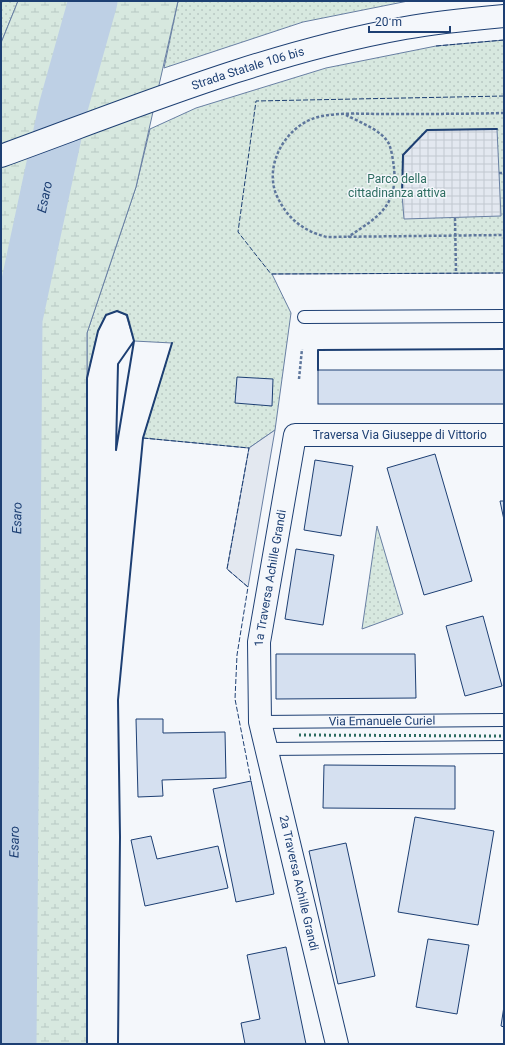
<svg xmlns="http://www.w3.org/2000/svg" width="505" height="1045" font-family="Roboto,sans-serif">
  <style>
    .grass { fill: url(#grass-dots); stroke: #687fa3 }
    .wetland { fill: url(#wetland-marsh); stroke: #687fa3 }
    .parking { fill: #e3e8f0; stroke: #687fa3 }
    .plaza { fill: url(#plaza-grid); stroke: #687fa3 }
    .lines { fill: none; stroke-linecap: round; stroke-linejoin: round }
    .river { stroke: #bed0e5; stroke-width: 49 }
    .building { fill: #d5e0f0; stroke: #1d3f73 }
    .service-casing { stroke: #1d3f73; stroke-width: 14 }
    .minor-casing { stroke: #1d3f73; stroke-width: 24 }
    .secondary-casing { stroke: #1d3f73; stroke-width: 24 }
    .path { stroke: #5e769c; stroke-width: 2.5; stroke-dasharray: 3 2; stroke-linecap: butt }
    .service { stroke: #f4f7fb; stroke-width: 12 }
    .minor { stroke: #f4f7fb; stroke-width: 22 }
    .secondary { stroke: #f4f7fb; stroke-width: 22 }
    .hedge { stroke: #2c6c60; stroke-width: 3; stroke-dasharray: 2 3; stroke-linecap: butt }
    .fence { stroke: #1d3f73; stroke-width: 1; stroke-dasharray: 5 2; stroke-linecap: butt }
    .wall { stroke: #1d3f73; stroke-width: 2 }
    .labels { text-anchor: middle; stroke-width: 3; stroke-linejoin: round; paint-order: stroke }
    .street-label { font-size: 12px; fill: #1d3f73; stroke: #f4f7fb }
    .park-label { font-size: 12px; fill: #2c6c60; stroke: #f4f7fb }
    .water-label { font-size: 13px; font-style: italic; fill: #1d3f73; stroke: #f4f7fb }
  </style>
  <defs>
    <pattern id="grass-dots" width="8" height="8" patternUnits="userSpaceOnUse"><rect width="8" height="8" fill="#d7e8df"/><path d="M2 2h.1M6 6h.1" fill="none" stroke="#b8c8c3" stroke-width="1.8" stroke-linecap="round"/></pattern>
    <pattern id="wetland-marsh" width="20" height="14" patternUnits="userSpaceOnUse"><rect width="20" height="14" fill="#d7e8df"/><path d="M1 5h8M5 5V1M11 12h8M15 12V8" fill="none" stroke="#b8c8c3"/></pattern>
    <pattern id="plaza-grid" width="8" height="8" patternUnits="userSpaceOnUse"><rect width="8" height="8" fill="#e3e8f0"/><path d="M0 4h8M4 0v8" fill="none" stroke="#c2c8d1"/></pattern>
  </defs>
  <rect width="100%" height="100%" fill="#f4f7fb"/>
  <g class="grass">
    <polygon points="1,1 18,1 1,43"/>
    <polygon points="178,1 408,1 303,22 164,68"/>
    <polygon points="504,40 504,273 272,274 291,313 275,430 249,448 143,438 172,343 134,341 126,315 117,311 106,315 98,331 87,378 87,333 136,187 150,129 196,108 326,68 436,46"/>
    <polygon points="377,526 403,614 362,629"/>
  </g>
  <polygon class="wetland" points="18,1 178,1 136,187 87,333 87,1044 1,1044 1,43"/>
  <polygon class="parking" points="275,430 248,587 227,569 249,448"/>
  <polygon class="plaza" points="497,129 501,216 404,219 402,195 403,155 427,130"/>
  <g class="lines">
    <path class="river" id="s1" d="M 12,1044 L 18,319 L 63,108 L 93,1"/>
  </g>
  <g class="building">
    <rect x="318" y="370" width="186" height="34"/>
    <polygon points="237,377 273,379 272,406 235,403"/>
    <polygon points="435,454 472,581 424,595 387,468"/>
    <polygon points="315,460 353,466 341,536 304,530"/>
    <polygon points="500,501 504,501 504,520"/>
    <polygon points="296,549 334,555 323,625 285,619"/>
    <polygon points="483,616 502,686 465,696 446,626"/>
    <polygon points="276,654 415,654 416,698 276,699"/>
    <polygon points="136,719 163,719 163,733 225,732 226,778 162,780 163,796 138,797"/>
    <polygon points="324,765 455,766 455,809 323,808"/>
    <polygon points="251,781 274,894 236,902 213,789"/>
    <polygon points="415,817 494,831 478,925 398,912"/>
    <polygon points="151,836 157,859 218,846 228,888 145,906 131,840"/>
    <polygon points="346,843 375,976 338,984 309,851"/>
    <polygon points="428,939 469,945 457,1014 416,1007"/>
    <polygon points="286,947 306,1044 245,1044 241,1023 260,1019 247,955"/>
    <polygon points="504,1006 504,1027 501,1026"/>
  </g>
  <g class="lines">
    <defs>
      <g id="service">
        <polyline points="304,317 504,316"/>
        <path id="s2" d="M 260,722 L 504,720"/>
        <polyline points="267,749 504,747"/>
      </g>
      <g id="minor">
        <path id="s3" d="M 337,1044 L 260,722 L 259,642 L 295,435 L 504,435"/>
      </g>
      <g id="secondary">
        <path id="s4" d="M 1,156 C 133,108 265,53 405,28 C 437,22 471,19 504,16"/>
      </g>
    </defs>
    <use href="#service" class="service-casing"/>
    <use href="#minor" class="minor-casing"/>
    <use href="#secondary" class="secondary-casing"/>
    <g class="path">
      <path d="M 504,113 C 463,114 423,114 382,114 C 362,114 338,112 318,117 C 287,125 264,163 276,194 C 286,217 302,231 327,237 L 504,235"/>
      <path d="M 346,115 C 359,122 382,130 389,144 C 392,151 393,161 394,168 C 398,207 376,218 348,237"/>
      <polyline points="499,173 504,173"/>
      <polyline points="455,218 456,272"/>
      <polyline points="299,379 302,349"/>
    </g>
    <use href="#service" class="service"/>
    <use href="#minor" class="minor"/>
    <use href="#secondary" class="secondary"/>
    <polyline class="hedge" points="299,735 504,736"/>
    <g class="fence">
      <polyline points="436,46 504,40"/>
      <polyline points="504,96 256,101 238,232 271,274 504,273"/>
      <polyline points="143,438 249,448 227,569 248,587 237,655 235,699 251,781"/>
    </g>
    <g class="wall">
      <polyline points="402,195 403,155 427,130 497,129"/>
      <polyline points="318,370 318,350 504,349"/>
      <polyline points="87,1044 87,378 98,331 106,315 117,311 127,315 134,341 116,450 118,364 134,341"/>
      <polyline points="118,1044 120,837 118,700 143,438 172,343"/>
    </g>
  </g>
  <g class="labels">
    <g class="street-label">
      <text dy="4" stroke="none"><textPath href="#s4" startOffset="262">Strada Statale 106 bis</textPath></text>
      <text dy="4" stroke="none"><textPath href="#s3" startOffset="726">Traversa Via Giuseppe di Vittorio</textPath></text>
      <text dy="4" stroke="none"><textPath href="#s3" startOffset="476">1a Traversa Achille Grandi</textPath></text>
      <text dy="4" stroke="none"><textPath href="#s2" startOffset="122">Via Emanuele Curiel</textPath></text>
      <text transform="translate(299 883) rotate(77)" y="4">2a Traversa Achille Grandi</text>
    </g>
    <g class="park-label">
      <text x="397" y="183">Parco della<tspan x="397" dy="14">cittadinanza attiva</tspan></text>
    </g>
    <g class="water-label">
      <text dy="5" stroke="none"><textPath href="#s1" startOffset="850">Esaro</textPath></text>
      <text dy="5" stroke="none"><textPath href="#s1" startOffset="526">Esaro</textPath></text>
      <text dy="5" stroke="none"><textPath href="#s1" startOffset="202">Esaro</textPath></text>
    </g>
  </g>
  <rect width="505" height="1045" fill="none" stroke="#1d3f73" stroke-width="4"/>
  <path d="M369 26v6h81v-6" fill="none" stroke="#1d3f73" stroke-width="2"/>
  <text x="375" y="26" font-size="12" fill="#1d3f73" stroke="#f4f7fb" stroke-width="3" paint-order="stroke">20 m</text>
</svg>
